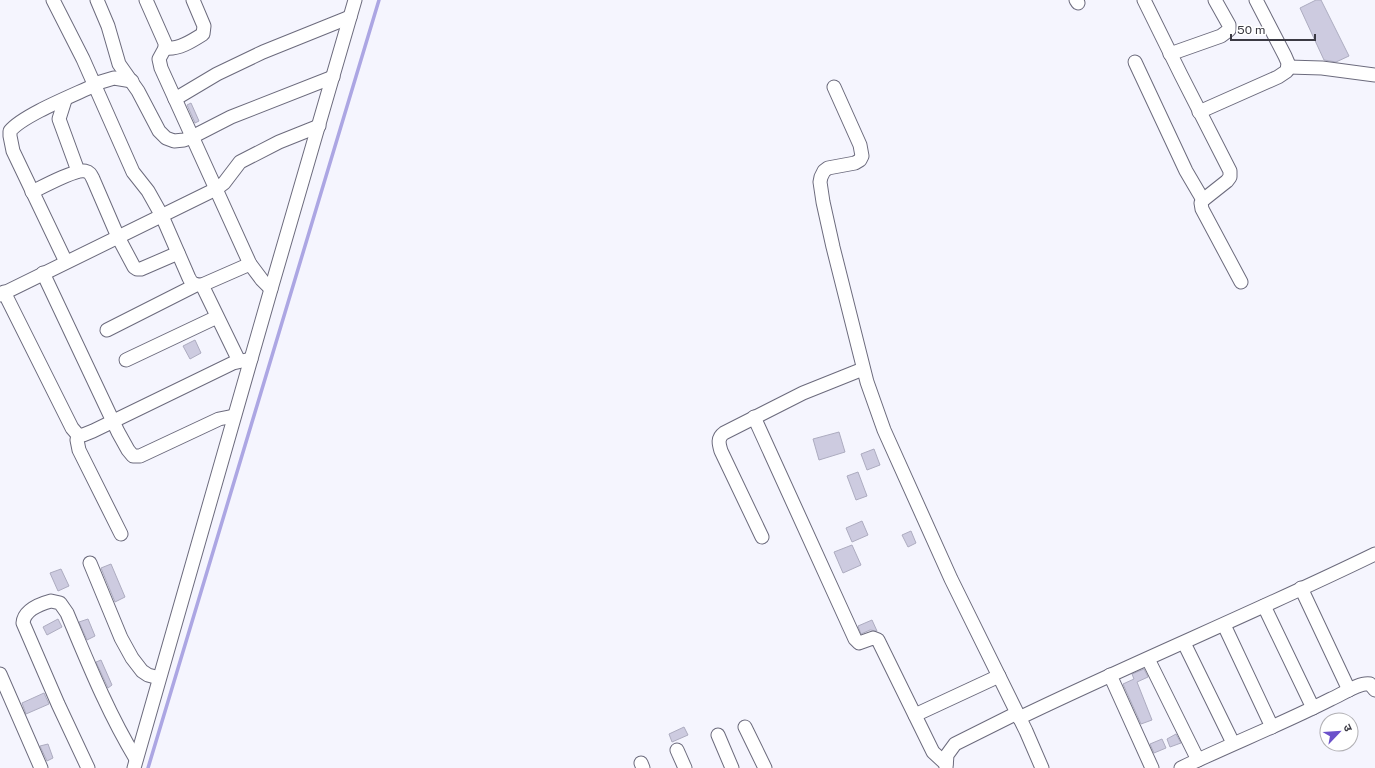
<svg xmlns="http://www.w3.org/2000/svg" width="1375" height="768" font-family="'Public Sans','Noto Sans Devanagari',sans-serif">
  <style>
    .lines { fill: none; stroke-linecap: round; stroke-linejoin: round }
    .stream { stroke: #aca6e3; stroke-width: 3.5 }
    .building { fill: #cdcbe0; stroke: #adacc0 }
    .minor-casing { stroke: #6c6b7d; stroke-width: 15 }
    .minor { stroke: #fff; stroke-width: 13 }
  </style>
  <rect width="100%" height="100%" fill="#f5f5fe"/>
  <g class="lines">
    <polyline class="stream" points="148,768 379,0"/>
  </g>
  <g class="building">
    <polygon points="1316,0 1321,0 1349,56 1336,62 1324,60 1300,8"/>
    <polygon points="191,103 199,121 195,123 187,105"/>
    <polygon points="195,340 201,353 190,359 183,346"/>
    <polygon points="839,432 845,452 819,460 813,439"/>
    <polygon points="874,449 880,465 867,470 861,454"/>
    <polygon points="858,472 867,496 856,500 847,476"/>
    <polygon points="862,521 868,535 852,542 846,528"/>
    <polygon points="911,531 916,543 908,547 902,535"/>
    <polygon points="852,545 861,565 843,573 834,552"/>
    <polygon points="111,564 125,597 115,602 101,568"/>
    <polygon points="61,569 69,586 58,591 50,573"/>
    <polygon points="58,619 62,627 47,635 43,627"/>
    <polygon points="88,619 95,636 87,640 79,622"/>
    <polygon points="872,620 877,631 870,630 861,634 858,626"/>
    <polygon points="101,660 112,685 108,688 96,662"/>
    <polygon points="1144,669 1148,677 1137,682 1152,720 1141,724 1123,684 1134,679 1132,674"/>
    <polygon points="44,693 49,704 26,714 22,703"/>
    <polygon points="684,727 688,735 672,742 669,734"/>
    <polygon points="1176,734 1181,743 1170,747 1167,739"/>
    <polygon points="1162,739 1166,748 1154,753 1150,744"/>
    <polygon points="48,744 53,758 47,761 40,746"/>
  </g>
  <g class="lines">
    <defs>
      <g id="minor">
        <path d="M 53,0 L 83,59 L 133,172 L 148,191 L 162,216 L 189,278 C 192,284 195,285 202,285 L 250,264"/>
        <polyline points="97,0 108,26 119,64 138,91 159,131 166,138 174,141 184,140 192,137 231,117 333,77"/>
        <polyline points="146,0 165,43 165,48 159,59 161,68 250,264 262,280 271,289"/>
        <polyline points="1076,0 1078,3"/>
        <polyline points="1144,0 1181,75 1230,171 1230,177 1227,181 1203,200 1201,203 1202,209 1241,282"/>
        <path d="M 165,48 C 178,50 192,41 203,34 L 204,26 L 193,0"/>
        <polyline points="1170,54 1221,36 1229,30 1229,25 1215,0"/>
        <polyline points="1135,62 1186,171 1203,200"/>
        <polyline points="1288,67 1322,68 1375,75"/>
        <polyline points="94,84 114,78 132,81"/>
        <polyline points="834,87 860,145 862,156 860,160 855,163 828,168 824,171 821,177 820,182 823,202 833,247 867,382 884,430 951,579 1026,731 1042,768"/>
        <polyline points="175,99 217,74 263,52 350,17"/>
        <polyline points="65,100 59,119 78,171"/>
        <polyline points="1199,112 1278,77 1287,71 1288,63 1285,56 1256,0"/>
        <path d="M 32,192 C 42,187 76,169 85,171 C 90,172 91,175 93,179 L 118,237 L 134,267 L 137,269 L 141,269 L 178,253"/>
        <path d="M 66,262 L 13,151 L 10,136 L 10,131 C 23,115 74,95 95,85"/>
        <polyline points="43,273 118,432 128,450 133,456 140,456 219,419 234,416"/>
        <polyline points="202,285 239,361"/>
        <polyline points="4,292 72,428 78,435 83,435 93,431 233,363 251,359"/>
        <polyline points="0,295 216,189 224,183 240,162 279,142 319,126"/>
        <polyline points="107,330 196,285"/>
        <polyline points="126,360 217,317"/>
        <polyline points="754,417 855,639 859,643 873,638 878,640 933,752 946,764"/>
        <polyline points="78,435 77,440 79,450 121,534"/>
        <path d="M 762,537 L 721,451 C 719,444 717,438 724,433 L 803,393 L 863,369"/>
        <polyline points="90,563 121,638 132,658 142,671 148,675 159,678"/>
        <polyline points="1301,588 1349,690"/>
        <polyline points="1264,606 1313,708"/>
        <polyline points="1224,625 1272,727"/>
        <polyline points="1184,643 1233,743"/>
        <polyline points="1148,659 1198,760"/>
        <polyline points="0,674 41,768"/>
        <polyline points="1110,675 1152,768"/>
        <polyline points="915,715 999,676"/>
        <path d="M 1019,718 C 1137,661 1258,611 1375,554"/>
        <polyline points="745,727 765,768"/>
        <polyline points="718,735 732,768"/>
        <polyline points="677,750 685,768"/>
        <polyline points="641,763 643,768"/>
        <path d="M 88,768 L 58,704 L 23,623 C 24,610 40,604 51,601 L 60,603 L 67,613 C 88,663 108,713 136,759"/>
        <polyline points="134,768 271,289 355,0"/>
        <polyline points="946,768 947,755 955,744 1017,713"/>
        <path d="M 1181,768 C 1231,744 1282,724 1331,699 C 1341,695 1359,682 1370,684 L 1375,690"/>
      </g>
    </defs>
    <use href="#minor" class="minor-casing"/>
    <use href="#minor" class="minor"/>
  </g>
  <g transform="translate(1339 732) rotate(65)"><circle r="19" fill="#ffffff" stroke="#b1b0b4"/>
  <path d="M0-3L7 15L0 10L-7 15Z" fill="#6b51ca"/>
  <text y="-6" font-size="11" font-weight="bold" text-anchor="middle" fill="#3b3a43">उ</text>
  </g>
  <path d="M1231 34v6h84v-6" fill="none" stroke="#3b3a43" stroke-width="2"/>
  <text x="1237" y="34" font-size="12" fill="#3b3a43" stroke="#ffffff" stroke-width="3" paint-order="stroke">50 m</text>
</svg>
